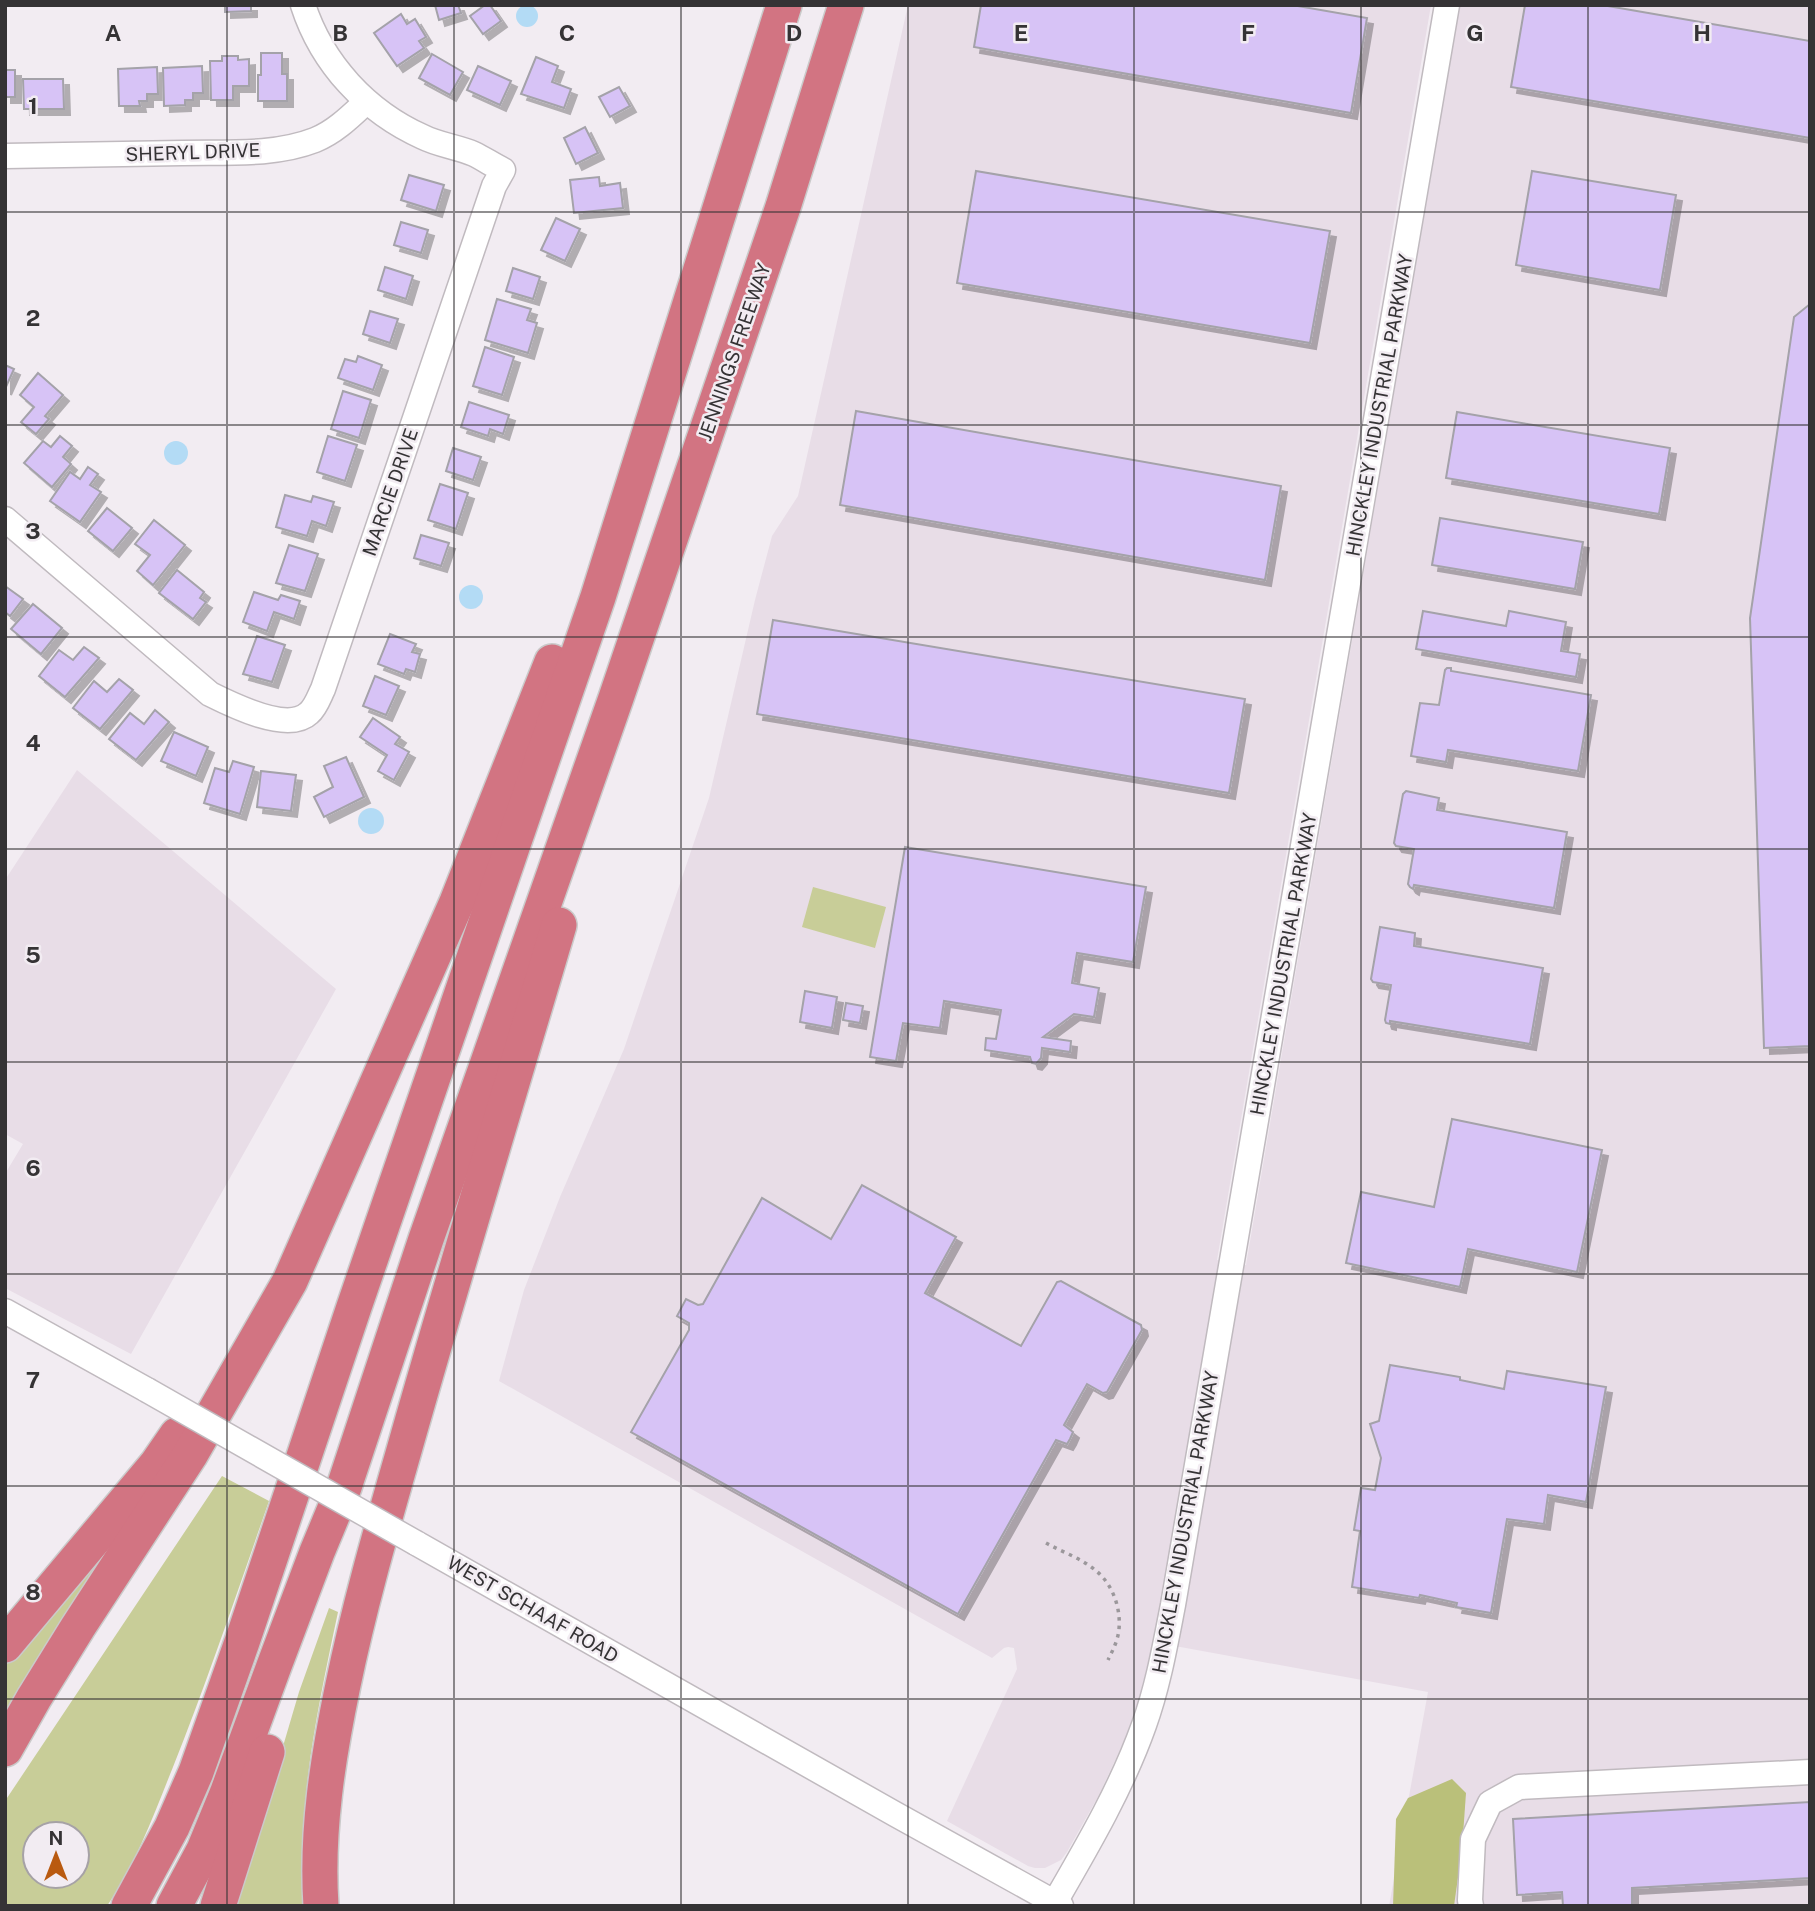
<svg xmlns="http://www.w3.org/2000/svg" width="1815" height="1911" font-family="'Public Sans',sans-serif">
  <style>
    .built { fill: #e8dde7 }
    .green { fill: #c8cd98; fill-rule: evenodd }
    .forest { fill: #bac07a }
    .water { fill: #b3dbf5 }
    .building { fill: #d7c3f6; stroke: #a4a2a9; stroke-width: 2; filter: url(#shadow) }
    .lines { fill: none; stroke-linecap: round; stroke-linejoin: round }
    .minor-casing { stroke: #c0babf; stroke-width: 27 }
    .highway-casing { stroke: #cacaca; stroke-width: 38 }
    .path { stroke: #9b979b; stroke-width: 3.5; stroke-dasharray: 3.5 5; stroke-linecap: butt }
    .minor { stroke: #fff; stroke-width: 24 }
    .highway { stroke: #d27482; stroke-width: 35 }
    .minor-bridge-casing { stroke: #c0babf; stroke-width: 27; stroke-linecap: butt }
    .minor-bridge { stroke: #fff; stroke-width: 24 }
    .grid { fill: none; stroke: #353335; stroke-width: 2; stroke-opacity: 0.55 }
    .labels { text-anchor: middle; stroke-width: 5; stroke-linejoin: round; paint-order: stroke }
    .street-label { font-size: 19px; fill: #353335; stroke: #f2ecf2 }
    .grid-label { font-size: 23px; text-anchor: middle; font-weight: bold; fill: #353335; stroke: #f2ecf2; stroke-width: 5; stroke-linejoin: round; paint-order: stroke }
  </style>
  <defs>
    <filter id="shadow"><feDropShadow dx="6" dy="6" stdDeviation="0" flood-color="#0004"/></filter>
  </defs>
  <rect width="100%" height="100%" fill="#f2ecf2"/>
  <g class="built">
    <polygon points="908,5 1431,5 1217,1260 1246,1265 1460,5 1810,5 1810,1906 1389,1906 1428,1692 1153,1642 1140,1695 1125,1739 1099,1795 1067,1852 1061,1860 1045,1868 1035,1868 1028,1866 947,1821 1017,1669 1014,1648 1008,1647 1004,1648 992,1658 499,1381 524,1290 560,1197 624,1049 709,798 755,600 772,536 798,496"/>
    <polygon points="77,770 336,989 131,1354 5,1288 5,1174 23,1144 5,1134 5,880"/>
  </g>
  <g class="green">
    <polygon points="813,887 886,907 875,948 802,927"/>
    <path d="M 222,1476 L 269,1501 C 238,1590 208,1679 173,1767 C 154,1814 136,1864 107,1906 L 5,1906 L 5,1801 ZM 35,1834 L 77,1834 L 77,1876 L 35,1876 Z"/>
    <polygon points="96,1553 105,1559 42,1652 5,1712 5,1657"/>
    <path d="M 329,1608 L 338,1612 C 317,1711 297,1804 303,1906 L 236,1906 L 299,1692 Z"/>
  </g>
  <polygon class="forest" points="1452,1779 1466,1793 1462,1849 1454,1906 1393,1906 1396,1819 1408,1798"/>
  <g class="water">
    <circle cx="527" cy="16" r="11"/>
    <circle cx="176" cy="453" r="12"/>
    <circle cx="471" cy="597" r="12"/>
    <circle cx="371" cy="821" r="13"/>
  </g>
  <g class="building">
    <polygon points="225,5 251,5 251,11 225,12"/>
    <polygon points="435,5 458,5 461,13 439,20"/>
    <polygon points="485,5 490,5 501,21 483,34 470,16"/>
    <polygon points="981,5 1292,5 1367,18 1351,113 974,47"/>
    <polygon points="1525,5 1602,5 1810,41 1810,138 1511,87"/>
    <polygon points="401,14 407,24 415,19 426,37 419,41 424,48 397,66 374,33"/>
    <polygon points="261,53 282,53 282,74 287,74 287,101 258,101 258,75 261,75"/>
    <polygon points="432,54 463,72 450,95 419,78"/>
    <polygon points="222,56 238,56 238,60 249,59 249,86 233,86 233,100 211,100 210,61 222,61"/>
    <polygon points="536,57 558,66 552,82 571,89 564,108 521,94"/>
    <polygon points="202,66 203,93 193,93 193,100 185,100 185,105 164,106 163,68"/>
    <polygon points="478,66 511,81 500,105 467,90"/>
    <polygon points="157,67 158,94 147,94 147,101 139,101 140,106 119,106 118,69"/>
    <rect x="5" y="70" width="10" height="27"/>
    <polygon points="23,79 63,79 64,109 24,109"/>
    <polygon points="619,87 630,106 610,117 599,97"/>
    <polygon points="585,127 598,153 576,164 564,138"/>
    <polygon points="976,171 1330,231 1310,343 957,283"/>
    <polygon points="1532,171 1676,195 1660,290 1516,265"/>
    <polygon points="409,175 444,185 436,211 401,200"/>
    <polygon points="599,177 600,186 620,183 623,208 574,213 570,180"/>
    <polygon points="556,218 580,229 565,261 541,250"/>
    <polygon points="401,222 428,230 421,253 394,245"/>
    <polygon points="385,267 413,276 406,299 378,290"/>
    <polygon points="513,268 540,277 533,299 506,291"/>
    <polygon points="497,299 531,309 527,320 537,323 528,353 485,340"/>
    <polygon points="1810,304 1810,1046 1764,1048 1750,618 1794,317"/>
    <polygon points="370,311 398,319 390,343 363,334"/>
    <polygon points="485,347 514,357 502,395 473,386"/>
    <polygon points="358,356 382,365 373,390 338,378 345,359 356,362"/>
    <polygon points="5,365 14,369 5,389"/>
    <polygon points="38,373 63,395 45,416 49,419 36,434 21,422 34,407 20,395"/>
    <polygon points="343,391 371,400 359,438 331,429"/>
    <polygon points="469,402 509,415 503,434 490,429 488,436 461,427"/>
    <polygon points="856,411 1281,486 1265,580 840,505"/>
    <polygon points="1457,412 1670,448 1659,514 1446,478"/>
    <polygon points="60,436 72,446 63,457 71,464 52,487 24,463 43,441 51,447"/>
    <polygon points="328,436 357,445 345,481 317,472"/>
    <polygon points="453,448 481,457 473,480 446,471"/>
    <polygon points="88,467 98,474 90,485 101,492 80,522 50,501 70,472 80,479"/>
    <polygon points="440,484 468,493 456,529 428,520"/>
    <polygon points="285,495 311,502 313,496 334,502 326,526 312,521 307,536 276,527"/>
    <polygon points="107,508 132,528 113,551 88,531"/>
    <polygon points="1440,518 1583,542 1575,589 1432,565"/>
    <polygon points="154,520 185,545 153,585 137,571 150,555 135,544"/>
    <polygon points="421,535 449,543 441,566 414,558"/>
    <polygon points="289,545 318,554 305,591 276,583"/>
    <polygon points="177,570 204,592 200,598 206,602 193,619 159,593"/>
    <polygon points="5,586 23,599 10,616 5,612"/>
    <polygon points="254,592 278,600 281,595 300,601 294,619 274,612 267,631 243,622"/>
    <polygon points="33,604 62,628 41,654 11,629"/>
    <polygon points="1423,611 1506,626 1509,611 1566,622 1561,651 1580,654 1576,677 1416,649"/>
    <polygon points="773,620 1245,699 1229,793 757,714"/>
    <polygon points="390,634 416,644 412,652 420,654 415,672 406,669 404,674 378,664"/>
    <polygon points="257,636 285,645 272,682 243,674"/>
    <polygon points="84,647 99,658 65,697 39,676 59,650 73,660"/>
    <polygon points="1447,668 1451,668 1451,671 1591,695 1578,771 1448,750 1446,762 1411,756 1420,703 1439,705 1445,670"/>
    <polygon points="375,676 399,686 386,715 363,706"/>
    <polygon points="119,679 133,690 100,729 73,708 94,681 107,692"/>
    <polygon points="155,710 169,722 136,760 109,739 130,713 144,724"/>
    <polygon points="373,718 400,737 395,744 409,752 394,780 378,771 387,755 360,737"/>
    <polygon points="174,732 208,747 196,776 161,761"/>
    <polygon points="346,757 364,797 324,817 314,797 333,787 324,766"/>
    <polygon points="233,761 254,767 240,814 204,803 215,768 229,772"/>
    <polygon points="261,771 296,775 291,811 257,807"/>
    <polygon points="1406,791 1439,798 1437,810 1567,832 1554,908 1414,885 1413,889 1410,887 1408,884 1414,849 1396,846 1394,843 1403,794"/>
    <polygon points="905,847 1146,887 1133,962 1077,953 1072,983 1099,988 1094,1017 1074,1014 1043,1037 1071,1041 1070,1052 1042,1048 1041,1058 1036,1064 1032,1063 1030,1057 985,1050 986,1038 996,1039 1001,1010 944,1001 940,1028 903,1023 896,1061 870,1057"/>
    <polygon points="1380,927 1415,933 1414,946 1543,968 1530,1044 1390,1021 1390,1024 1386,1023 1385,1020 1391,985 1373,982 1371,979"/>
    <polygon points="805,991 837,997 832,1028 800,1022"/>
    <polygon points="846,1003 863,1006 860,1023 843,1020"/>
    <polygon points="1452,1119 1602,1150 1577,1272 1468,1249 1460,1287 1346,1263 1361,1192 1434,1207"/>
    <polygon points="862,1185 956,1237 925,1293 1021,1346 1057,1282 1061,1281 1141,1325 1142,1330 1107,1392 1103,1393 1087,1384 1064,1425 1073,1432 1070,1439 1067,1444 1056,1440 958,1614 631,1432 689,1330 689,1323 677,1316 686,1299 698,1305 703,1304 762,1198 831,1239"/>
    <polygon points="1390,1365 1460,1377 1460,1380 1504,1389 1507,1371 1606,1387 1586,1502 1548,1495 1544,1524 1507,1519 1491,1613 1456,1607 1457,1603 1420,1595 1419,1598 1352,1587 1360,1531 1354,1530 1361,1488 1375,1490 1381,1458 1370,1424 1379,1421"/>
    <polygon points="1810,1802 1810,1878 1632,1888 1632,1906 1563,1906 1562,1892 1517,1895 1513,1819"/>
  </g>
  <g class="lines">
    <defs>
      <g id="minor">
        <path d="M 5,156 C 64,155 123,154 182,153 C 225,152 274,156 315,140 C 335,132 351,116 366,102"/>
        <path d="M 5,519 L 210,694 C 232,705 288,733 309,713 C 316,707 319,697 323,689 L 494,186 L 503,170 C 493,165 484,159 474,154 C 458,147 439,145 423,137 C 367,112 322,64 303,5"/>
        <polyline points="5,1311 147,1390"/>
        <polyline points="416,1543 895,1814 1061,1906"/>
        <path d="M 1055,1902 C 1088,1845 1122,1787 1144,1725 C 1158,1686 1165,1646 1173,1605 L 1447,5"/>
        <polyline points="1471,1906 1470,1900 1473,1839 1490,1803 1519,1787 1810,1772"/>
      </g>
      <g id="highway">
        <polyline points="5,1645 157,1464 177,1435"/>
        <polyline points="5,1749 34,1698 78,1627 190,1455 290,1281 457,902 552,662"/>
        <polyline points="129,1906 172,1827 196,1772 242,1642 354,1307 598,597 784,5"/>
        <polyline points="174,1906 204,1850 227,1794 274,1666 317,1552 344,1487 426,1239 616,698 783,207 846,5"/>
        <polyline points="218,1906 267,1752"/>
        <path d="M 321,1906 C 316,1831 328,1757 343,1685 C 359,1607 381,1531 403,1454 C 453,1277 507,1101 559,925"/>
      </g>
    </defs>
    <use href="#minor" class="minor-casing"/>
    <use href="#highway" class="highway-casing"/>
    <path class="path" d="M 1046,1543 C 1062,1552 1081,1558 1095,1570 C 1112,1583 1121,1607 1119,1629 C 1118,1640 1113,1650 1108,1660"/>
    <use href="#minor" class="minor"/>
    <use href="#highway" class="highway"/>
    <defs>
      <polyline id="minor-bridge" points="147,1390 416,1543"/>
    </defs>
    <use href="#minor-bridge" class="minor-bridge-casing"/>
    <use href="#minor-bridge" class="minor-bridge"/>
  </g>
  <path class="grid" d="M 227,5 L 227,1906M 454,5 L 454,1906M 681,5 L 681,1906M 908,5 L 908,1906M 1134,5 L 1134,1906M 1361,5 L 1361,1906M 1588,5 L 1588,1906M 5,212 L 1810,212M 5,425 L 1810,425M 5,637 L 1810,637M 5,849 L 1810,849M 5,1062 L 1810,1062M 5,1274 L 1810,1274M 5,1486 L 1810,1486M 5,1699 L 1810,1699"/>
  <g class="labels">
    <g class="street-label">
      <text transform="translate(193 152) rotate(-2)" y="7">SHERYL DRIVE</text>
      <text transform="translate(734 352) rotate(-71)" y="7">JENNINGS FREEWAY</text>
      <text transform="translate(1379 405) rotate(-80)" y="7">HINCKLEY INDUSTRIAL PARKWAY</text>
      <text transform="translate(390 492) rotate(-71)" y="7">MARCIE DRIVE</text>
      <text transform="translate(1283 964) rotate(-80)" y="7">HINCKLEY INDUSTRIAL PARKWAY</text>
      <text transform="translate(1185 1522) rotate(-80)" y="7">HINCKLEY INDUSTRIAL PARKWAY</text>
      <text transform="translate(533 1609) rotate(30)" y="7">WEST SCHAAF ROAD</text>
    </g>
  </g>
  <g class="grid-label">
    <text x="113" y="41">A</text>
    <text x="340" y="41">B</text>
    <text x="567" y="41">C</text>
    <text x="794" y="41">D</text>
    <text x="1021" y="41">E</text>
    <text x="1248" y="41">F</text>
    <text x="1475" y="41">G</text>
    <text x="1702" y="41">H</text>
    <text x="33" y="114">1</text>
    <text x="33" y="326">2</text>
    <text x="33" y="539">3</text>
    <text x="33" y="751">4</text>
    <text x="33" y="963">5</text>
    <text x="33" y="1176">6</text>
    <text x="33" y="1388">7</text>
    <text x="33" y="1600">8</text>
  </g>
  <rect width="1815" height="1911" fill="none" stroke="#353335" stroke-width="14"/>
  <g transform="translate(56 1855)"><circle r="33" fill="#f2ecf2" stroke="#a6a2a6" stroke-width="2"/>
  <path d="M0-5L12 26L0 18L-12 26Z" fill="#b95a10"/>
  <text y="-10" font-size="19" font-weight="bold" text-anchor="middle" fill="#353335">N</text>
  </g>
</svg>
